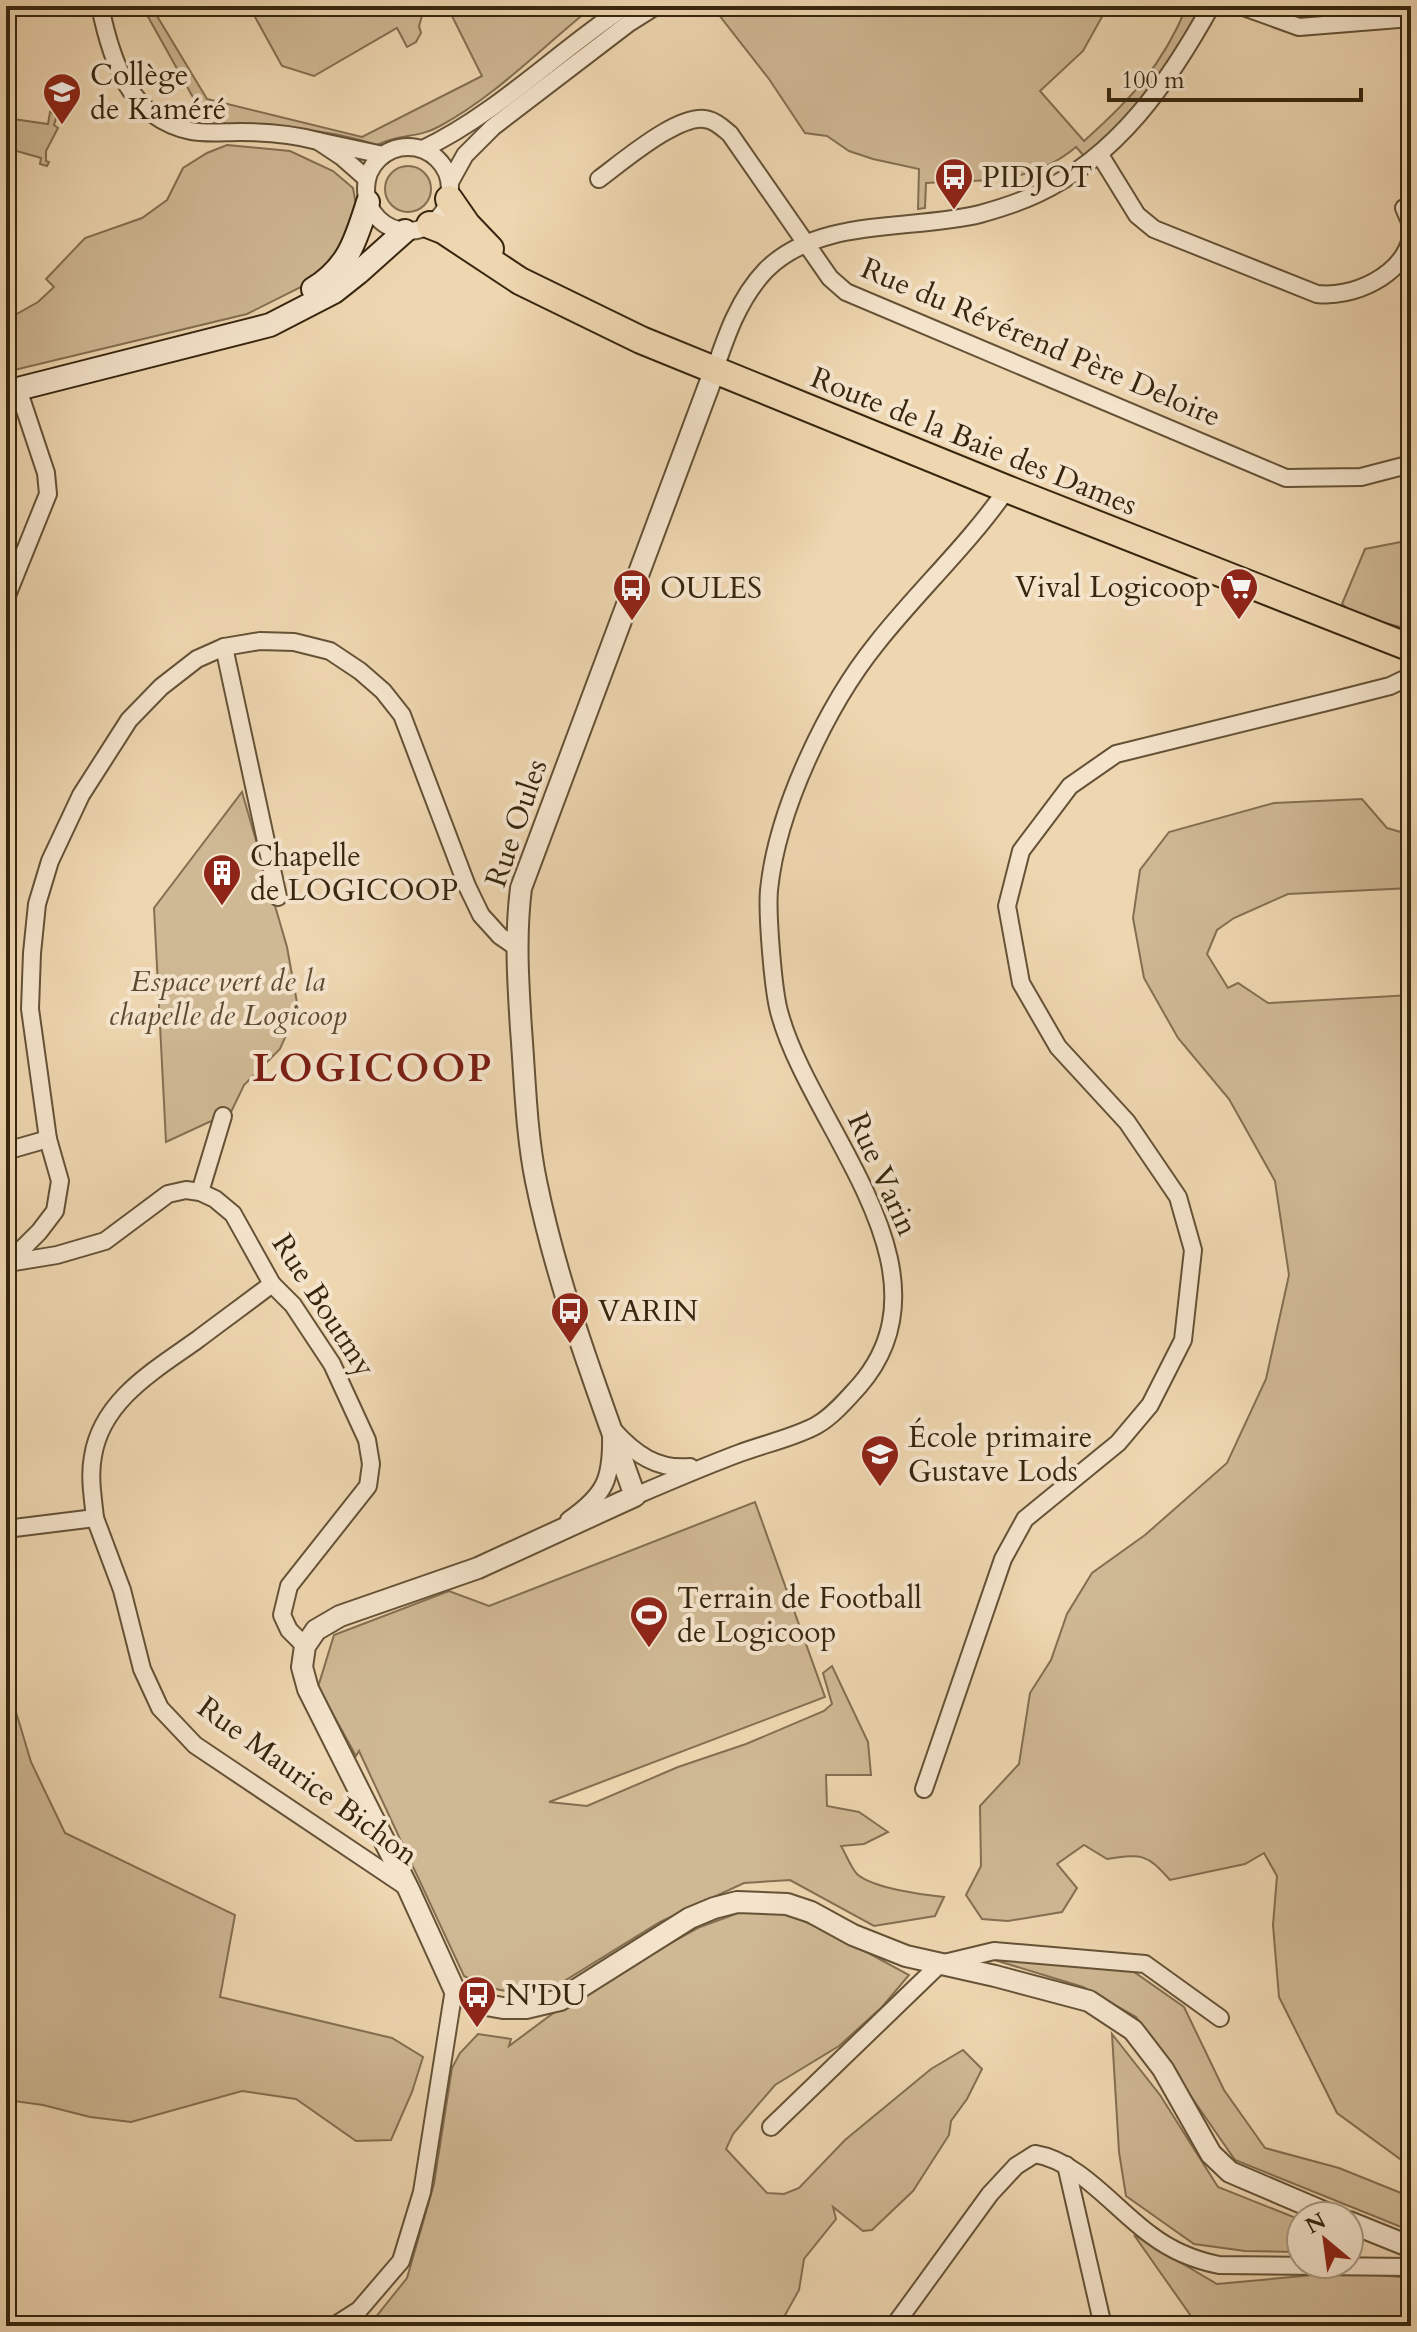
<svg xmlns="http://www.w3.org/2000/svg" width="1417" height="2332" font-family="Cardo,serif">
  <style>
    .green { fill: #cfb894; stroke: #836f51; stroke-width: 2 }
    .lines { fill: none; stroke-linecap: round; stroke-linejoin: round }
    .minor-casing { stroke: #655236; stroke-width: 20 }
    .tertiary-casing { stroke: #655236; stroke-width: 24 }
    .secondary-casing { stroke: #37260e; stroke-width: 26 }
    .primary-casing { stroke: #37260e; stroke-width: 30 }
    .minor { stroke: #f4e4cc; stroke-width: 16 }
    .tertiary { stroke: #f4e4cc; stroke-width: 20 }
    .secondary { stroke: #f4e4cc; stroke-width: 22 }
    .primary { stroke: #eed6b0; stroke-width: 26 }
    .labels { text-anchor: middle; stroke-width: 8; stroke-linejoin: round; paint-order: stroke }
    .poi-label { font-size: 30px; fill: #37260e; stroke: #f4e4cc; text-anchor: start }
    .street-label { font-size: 30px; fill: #37260e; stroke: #f4e4cc }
    .park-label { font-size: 30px; font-style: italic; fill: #5d4a30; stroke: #f4e4cc }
    .district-label { font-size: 38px; font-weight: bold; letter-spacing: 2px; fill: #7a1f14; stroke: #f4e4cc }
  </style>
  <rect width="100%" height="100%" fill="#eed6b0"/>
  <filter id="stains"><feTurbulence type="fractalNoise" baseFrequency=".0025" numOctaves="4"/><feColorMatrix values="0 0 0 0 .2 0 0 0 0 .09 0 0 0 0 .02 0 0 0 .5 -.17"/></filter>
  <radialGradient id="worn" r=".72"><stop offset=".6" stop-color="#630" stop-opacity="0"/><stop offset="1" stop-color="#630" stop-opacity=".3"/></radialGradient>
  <g class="green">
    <path d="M 142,6 L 151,6 L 207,99 L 362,137 L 482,76 L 452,16 L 425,6 L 419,26 L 421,33 L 416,42 L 407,47 L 397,28 L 314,76 L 282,66 L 249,6 L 589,6 L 585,13 C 537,52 495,96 440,126 C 417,139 401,133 377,145 C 324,127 264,125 209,126 Z"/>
    <path d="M 712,6 L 1108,6 L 1083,51 L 1040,91 L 1084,141 C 1132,98 1162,66 1187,6 L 1202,6 L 1169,66 L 1127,117 L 1085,157 L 1076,147 C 1031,185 981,180 926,183 L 925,208 L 918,209 L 919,169 L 873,159 L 849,151 L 827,136 L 805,133 L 769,79 Z"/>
    <polygon points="50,112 57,115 54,125 58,128 46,151 46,161 49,162 47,166 40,164 41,158 6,148 6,118 48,124"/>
    <polygon points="227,145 290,151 333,171 353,188 358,216 336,259 301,287 247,314 6,372 6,320 38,302 54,287 46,279 85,238 142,218 167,200 183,168 207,153"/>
    <circle cx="408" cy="189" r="23"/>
    <polygon points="1411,540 1411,630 1356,615 1342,604 1365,549"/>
    <path d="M 1410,786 L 1411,786 L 1411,888 L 1288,894 L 1234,918 L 1217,930 L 1207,954 L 1228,988 L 1238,983 L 1268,1003 L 1411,995 L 1411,2167 L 1337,2113 L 1279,1997 L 1273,1925 L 1277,1876 L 1264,1853 L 1245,1864 L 1170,1880 C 1146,1853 1142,1854 1107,1859 L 1084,1845 L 1057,1864 L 1077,1888 L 1062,1912 L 1008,1921 L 982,1919 L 966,1895 L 981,1866 L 980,1806 L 1019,1764 L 1030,1693 L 1051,1660 L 1067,1614 L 1092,1573 L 1145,1535 L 1227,1463 L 1266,1379 L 1289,1275 L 1275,1181 L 1229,1099 L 1178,1038 L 1144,978 L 1133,918 L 1140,870 L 1169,832 L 1274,803 L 1362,799 L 1387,828 L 1411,835 Z"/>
    <polygon points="242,792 287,947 298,1008 280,1049 244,1085 231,1112 166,1142 154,908"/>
    <path d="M 755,1502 L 825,1697 L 549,1802 L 587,1806 L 678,1767 L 746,1744 L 824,1711 L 832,1704 L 823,1673 L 832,1666 L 868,1742 L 871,1775 L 826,1775 L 827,1806 L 859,1812 L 888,1832 L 864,1844 L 841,1846 C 846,1854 851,1868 857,1874 C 872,1888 923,1895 944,1897 L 935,1916 L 874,1926 L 790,1880 L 744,1883 L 660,1922 L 561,1983 C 522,1996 499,1995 464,1976 L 359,1751 L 356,1756 L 318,1687 L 334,1635 L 449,1591 L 489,1606 Z"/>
    <polygon points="6,1691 10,1692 31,1762 65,1833 235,1915 220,1997 392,2038 423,2057 412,2092 391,2140 356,2141 296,2099 242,2091 131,2122 90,2117 43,2105 6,2100"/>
    <polygon points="741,1912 788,1914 837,1936 909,1975 882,2007 839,2046 775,2085 733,2134 726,2149 767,2193 784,2194 799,2188 845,2140 931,2069 963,2050 982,2069 967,2099 951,2121 949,2135 913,2191 872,2230 863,2231 833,2207 836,2219 804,2259 799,2290 779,2326 362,2326 375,2318 407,2278 434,2184 452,2068 460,2053 478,2034 511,2039 509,2046 579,1994 700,1927"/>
    <polygon points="988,1958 1127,1967 1184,2007 1224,2090 1265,2148 1339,2168 1411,2197 1411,2231 1235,2160 1136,2017 1083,1987"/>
    <polygon points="1112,2034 1160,2095 1218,2187 1301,2220 1301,2252 1245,2251 1194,2244 1126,2196 1119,2152"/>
    <polygon points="1134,2235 1217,2284 1346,2272 1411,2278 1411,2326 1198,2326"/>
  </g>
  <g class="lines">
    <defs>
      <g id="minor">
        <path d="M 100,6 C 111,60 129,118 191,131 C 206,134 224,132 240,132 C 267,132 292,134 318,141"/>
        <polyline points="1241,6 1299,27 1411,18"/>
        <circle cx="408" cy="189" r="42"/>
        <path d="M 423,149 C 498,113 557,52 626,6"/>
        <path d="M 1100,155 L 1137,215 L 1154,229 L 1317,294 C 1353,298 1402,276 1411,238"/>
        <polyline points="367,179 342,157 318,141 383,155"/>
        <path d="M 599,179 C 621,163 682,110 709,120 C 717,122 724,129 730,134 L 830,278 L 846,292 L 1286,478 L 1361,477 L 1411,464"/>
        <polyline points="450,182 465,155 493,127 629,23 656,6"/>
        <polyline points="1404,208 1411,224"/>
        <path d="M 714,372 C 726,336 739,298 766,270 C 820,216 914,231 980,214 C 998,209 1020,202 1037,194 C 1118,156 1169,82 1211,6"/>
        <polyline points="6,598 48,494 46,473 18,389"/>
        <polyline points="224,647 278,897"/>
        <polyline points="6,1151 48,1139"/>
        <polyline points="200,1192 223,1116"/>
        <polyline points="8,1263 57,1255 105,1241 168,1194 186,1190 200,1192 215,1199 233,1214 272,1284 293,1305 332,1364 367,1440 371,1464 368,1486 289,1586 282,1615 289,1630 305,1646"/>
        <polyline points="7,1264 39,1232 55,1211 60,1181 48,1139 30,1009 32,953 37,904 50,861 81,795 129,720 161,687 197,659 224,647 260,641 294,642 330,651 360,671 383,691 402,715 467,886 481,915 500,936 516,947"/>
        <path d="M 614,1431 C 635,1454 657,1470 690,1467"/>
        <path d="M 635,1496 C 670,1481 705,1466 740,1453 C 764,1444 796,1437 817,1425 C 833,1416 847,1399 859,1386 C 959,1271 812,1129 780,1015 C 773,993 767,913 769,890 C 777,810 827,705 877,643 C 918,591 969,544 1007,489"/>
        <polyline points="95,1518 122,1590 142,1669 160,1708 195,1745 408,1888"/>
        <path d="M 569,1520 C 605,1495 612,1479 611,1436"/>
        <path d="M 6,1529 L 95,1518 C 93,1498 89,1477 93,1456 C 102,1400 155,1370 197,1340 C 222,1321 247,1303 272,1284"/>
        <polyline points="924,1789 1003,1559 1025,1519 1118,1443 1150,1405 1183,1340 1193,1250 1178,1197 1127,1122 1058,1047 1021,983 1007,906 1021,851 1070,786 1116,754 1335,700 1390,686 1411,676"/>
        <polyline points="771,2127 940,1964 994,1951 1145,1964 1220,2018"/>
        <polyline points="1066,2165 1103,2326"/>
        <polyline points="334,2326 359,2310 401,2261 422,2192 454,1989"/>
        <path d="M 894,2326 L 990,2194 L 1016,2166 L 1035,2154 C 1079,2161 1116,2210 1151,2235 C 1172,2251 1194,2260 1219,2265 L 1411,2267"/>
      </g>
      <g id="tertiary">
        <path d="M 714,372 L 521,888 C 515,936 518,981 521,1029 C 525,1079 526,1132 536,1181 C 558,1289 598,1392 635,1496 L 478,1568 L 340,1616 L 316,1630 L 305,1646 L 302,1667 L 308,1689 L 408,1888 L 454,1989 L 475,2003 L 503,2008 L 526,2008 L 560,2000 L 690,1918 L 714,1908 L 737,1902 L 787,1904 L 811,1912 L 853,1935 L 906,1956 L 995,1976 L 1089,2001 L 1133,2030 L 1163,2069 L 1211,2154 L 1230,2172 L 1333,2216"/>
        <polyline points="1349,2222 1411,2247"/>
      </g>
      <g id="secondary">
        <path d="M 313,289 C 348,268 356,240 368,202"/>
        <polyline points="6,392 270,325 334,292 358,273 405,231"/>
      </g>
      <g id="primary">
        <polyline points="449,199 467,225 490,249"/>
        <polyline points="430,225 443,230 520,281 641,340 1007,489 1411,648"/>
      </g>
    </defs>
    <use href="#minor" class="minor-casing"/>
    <use href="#tertiary" class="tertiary-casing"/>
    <use href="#secondary" class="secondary-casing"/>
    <use href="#primary" class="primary-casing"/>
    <use href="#minor" class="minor"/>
    <use href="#tertiary" class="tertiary"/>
    <use href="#secondary" class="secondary"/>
    <use href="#primary" class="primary"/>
  </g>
  <defs>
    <symbol id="school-pin" viewBox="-11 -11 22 30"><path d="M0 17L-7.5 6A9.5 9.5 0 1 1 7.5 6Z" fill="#8f2418" stroke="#f4e4cc"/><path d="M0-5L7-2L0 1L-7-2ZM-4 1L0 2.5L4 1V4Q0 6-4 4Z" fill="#fff"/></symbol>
    <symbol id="bus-pin" viewBox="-11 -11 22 30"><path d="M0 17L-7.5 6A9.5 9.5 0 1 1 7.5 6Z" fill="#8f2418" stroke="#f4e4cc"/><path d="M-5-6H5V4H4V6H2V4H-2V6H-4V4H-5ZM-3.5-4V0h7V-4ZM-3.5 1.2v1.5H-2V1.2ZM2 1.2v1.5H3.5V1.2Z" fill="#fff"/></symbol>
    <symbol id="supermarket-pin" viewBox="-11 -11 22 30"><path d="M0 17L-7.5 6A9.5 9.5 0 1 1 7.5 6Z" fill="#8f2418" stroke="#f4e4cc"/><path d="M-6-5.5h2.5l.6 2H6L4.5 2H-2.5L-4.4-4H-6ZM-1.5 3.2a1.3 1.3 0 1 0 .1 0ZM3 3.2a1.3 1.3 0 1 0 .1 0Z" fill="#fff"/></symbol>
    <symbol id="building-pin" viewBox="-11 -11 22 30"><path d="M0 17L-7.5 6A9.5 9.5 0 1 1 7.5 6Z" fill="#8f2418" stroke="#f4e4cc"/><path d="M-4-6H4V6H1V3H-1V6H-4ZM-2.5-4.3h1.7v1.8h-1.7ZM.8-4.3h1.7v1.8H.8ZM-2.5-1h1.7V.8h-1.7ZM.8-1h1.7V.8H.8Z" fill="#fff"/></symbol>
    <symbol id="stadium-pin" viewBox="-11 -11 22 30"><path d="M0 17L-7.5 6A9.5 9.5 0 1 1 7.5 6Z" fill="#8f2418" stroke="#f4e4cc"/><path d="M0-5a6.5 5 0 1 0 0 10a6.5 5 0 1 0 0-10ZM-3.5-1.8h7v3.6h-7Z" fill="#fff"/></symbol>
  </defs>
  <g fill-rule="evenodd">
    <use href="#school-pin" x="40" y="70" width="44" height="60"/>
    <use href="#bus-pin" x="932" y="155" width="44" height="60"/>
    <use href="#supermarket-pin" x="1217" y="565" width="44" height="60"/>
    <use href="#bus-pin" x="610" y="566" width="44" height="60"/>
    <use href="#building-pin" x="200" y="851" width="44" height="60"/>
    <use href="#bus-pin" x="548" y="1289" width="44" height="60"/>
    <use href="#school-pin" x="858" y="1432" width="44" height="60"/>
    <use href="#stadium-pin" x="627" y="1593" width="44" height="60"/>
    <use href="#bus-pin" x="455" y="1973" width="44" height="60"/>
  </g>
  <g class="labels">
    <g class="poi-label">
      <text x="90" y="85">Collège<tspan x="90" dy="34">de Kaméré</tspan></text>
      <text x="982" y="187">PIDJOT</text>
      <text x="1211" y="597" text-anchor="end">Vival Logicoop</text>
      <text x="660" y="598">OULES</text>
      <text x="250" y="866">Chapelle<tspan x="250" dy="34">de LOGICOOP</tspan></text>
      <text x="598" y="1321">VARIN</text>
      <text x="908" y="1447">École primaire<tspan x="908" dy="34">Gustave Lods</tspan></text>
      <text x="677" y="1608">Terrain de Football<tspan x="677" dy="34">de Logicoop</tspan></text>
      <text x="505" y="2005">N'DU</text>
    </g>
    <g class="street-label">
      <text transform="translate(1041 342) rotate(23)" y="10">Rue du Révérend Père Deloire</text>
      <text transform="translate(974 441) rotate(22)" y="10">Route de la Baie des Dames</text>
      <text transform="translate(516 823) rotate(-71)" y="10">Rue Oules</text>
      <text transform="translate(883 1174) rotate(66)" y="10">Rue Varin</text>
      <text transform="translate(324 1305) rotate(57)" y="10">Rue Boutmy</text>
      <text transform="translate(308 1781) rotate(36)" y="10">Rue Maurice Bichon</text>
    </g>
    <g class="park-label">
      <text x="228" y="991">Espace vert de la<tspan x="228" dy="34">chapelle de Logicoop</tspan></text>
    </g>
    <g class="district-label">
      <text x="373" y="1081">LOGICOOP</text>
    </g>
  </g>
  <rect width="1417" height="2332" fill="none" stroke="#eed6b0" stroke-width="32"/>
  <rect x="8" y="8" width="1401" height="2316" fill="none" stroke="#37260e" stroke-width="4"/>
  <rect x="16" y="16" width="1385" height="2300" fill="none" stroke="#37260e" stroke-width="2"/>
  <g transform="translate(1325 2240) rotate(331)"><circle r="38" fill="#f4e4cc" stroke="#a89880" stroke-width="2"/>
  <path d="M0-6L14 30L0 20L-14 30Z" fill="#8f2418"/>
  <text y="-12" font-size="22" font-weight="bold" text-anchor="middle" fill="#37260e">N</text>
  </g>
  <path d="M1109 88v12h252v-12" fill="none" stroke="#37260e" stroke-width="4"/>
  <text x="1121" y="88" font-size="24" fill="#37260e" stroke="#f4e4cc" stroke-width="6" paint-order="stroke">100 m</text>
  <rect width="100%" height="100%" filter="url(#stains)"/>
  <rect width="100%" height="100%" fill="url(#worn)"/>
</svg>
